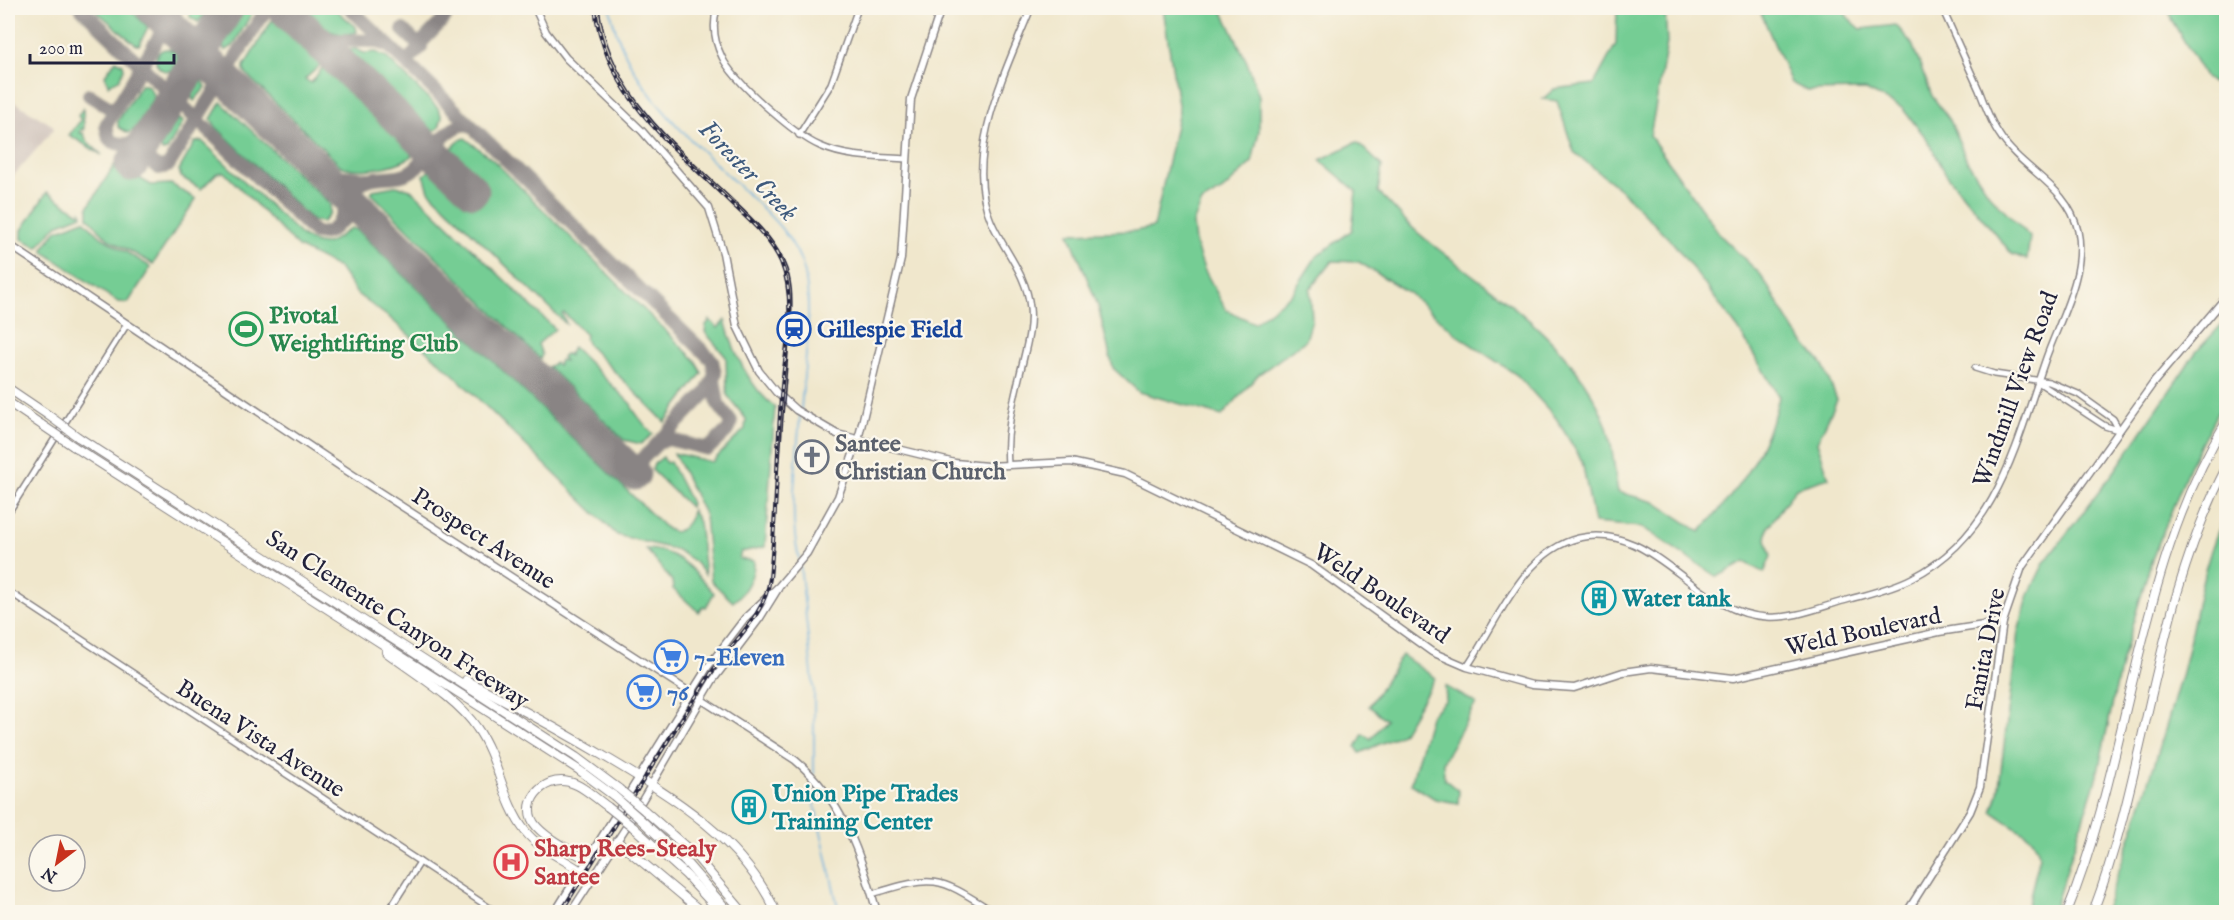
<svg xmlns="http://www.w3.org/2000/svg" width="2234" height="920" font-family="'IM FELL English',serif">
  <style>
    .industrial { fill: #cec1b9 }
    .green { fill: #74cd94; stroke: #4b7868; stroke-width: 1.5 }
    .lines { fill: none; stroke-linecap: round; stroke-linejoin: round }
    .stream { stroke: #69afdf; stroke-width: 1.5 }
    .taxiway { stroke: #898484; stroke-width: 14 }
    .runway { stroke: #898484; stroke-width: 33 }
    .minor-casing { stroke: #898484; stroke-width: 8 }
    .major-casing { stroke: #898484; stroke-width: 9 }
    .highway-casing { stroke: #898484; stroke-width: 10 }
    .minor { stroke: #fff; stroke-width: 5 }
    .major { stroke: #fff; stroke-width: 6 }
    .highway { stroke: #fff; stroke-width: 8 }
    .tram { stroke: #22223b; stroke-width: 1.5 }
    .rail-casing { stroke: #22223b; stroke-width: 4 }
    .rail { stroke: #fbf7ec; stroke-width: 1.5; stroke-dasharray: 4.5; stroke-linecap: butt }
    .highway-bridge-casing { stroke: #898484; stroke-width: 10; stroke-linecap: butt }
    .highway-bridge { stroke: #fff; stroke-width: 8 }
    .labels { text-anchor: middle; stroke-width: 4.5; stroke-linejoin: round; paint-order: stroke }
    .leisure-label { font-size: 24px; font-weight: bold; fill: #27864d; stroke: #fbf7ec; text-anchor: start }
    .transit-label { font-size: 24px; font-weight: bold; fill: #164399; stroke: #fbf7ec; text-anchor: start }
    .street-label { font-size: 24px; fill: #22223b; stroke: #fbf7ec }
    .worship-label { font-size: 24px; font-weight: bold; fill: #5b616d; stroke: #fbf7ec; text-anchor: start }
    .culture-label { font-size: 24px; font-weight: bold; fill: #0d838f; stroke: #fbf7ec; text-anchor: start }
    .shop-label { font-size: 24px; font-weight: bold; fill: #366cbe; stroke: #fbf7ec; text-anchor: start }
    .health-label { font-size: 24px; font-weight: bold; fill: #be3a42; stroke: #fbf7ec; text-anchor: start }
    .water-label { font-size: 26px; font-style: italic; fill: #3e5a7d; stroke: #fbf7ec }
  </style>
  <rect width="100%" height="100%" fill="#fbf7ec"/>
  <filter id="ink" filterUnits="userSpaceOnUse"><feTurbulence type="fractalNoise" baseFrequency=".0167" numOctaves="2"/><feDisplacementMap in="SourceGraphic" scale="12" xChannelSelector="R" yChannelSelector="G"/><feConvolveMatrix kernelMatrix="1 2 1 2 8 2 1 2 1" color-interpolation-filters="sRGB"/></filter>
  <filter id="wash" filterUnits="userSpaceOnUse"><feTurbulence type="fractalNoise" baseFrequency=".008" numOctaves="4" result="noise"/><feDisplacementMap in="SourceGraphic" scale="24" xChannelSelector="R" yChannelSelector="G"/><feGaussianBlur stdDeviation="1.35" result="paint"/><feColorMatrix in="noise" values="0 0 0 0 0 0 0 0 0 0 0 0 0 0 0 0 0 1.4 0 .05"/><feComposite in="paint" operator="in"/></filter>
  <g filter="url(#wash)">
    <rect width="100%" height="100%" fill="#f0e7cc"/>
    <polygon class="industrial" points="8,98 52,125 54,129 8,182"/>
    <g class="green">
      <polygon points="93,8 128,8 148,27 139,45 136,45"/>
      <polygon points="190,8 210,8 198,22 190,17"/>
      <polygon points="245,8 255,8 233,46 225,51 223,46"/>
      <path d="M 300,8 L 334,8 L 356,27 L 357,32 C 332,40 316,23 300,8 Z"/>
      <path d="M 1163,8 L 1221,8 L 1247,62 L 1259,96 L 1259,131 L 1252,162 L 1223,190 L 1202,202 L 1193,223 L 1195,243 L 1204,269 L 1226,310 L 1254,323 L 1292,294 L 1316,257 L 1352,230 L 1356,191 L 1320,160 L 1357,142 L 1382,166 L 1378,192 C 1394,206 1406,224 1423,237 C 1492,293 1572,337 1606,424 C 1613,443 1614,472 1618,492 L 1655,502 L 1700,532 C 1737,492 1767,450 1779,397 L 1739,330 L 1674,244 L 1622,191 L 1574,152 L 1557,101 L 1543,99 L 1554,89 L 1594,84 L 1616,44 L 1617,8 L 1665,8 L 1667,43 L 1650,136 L 1721,236 L 1761,275 L 1795,332 L 1823,365 L 1837,400 L 1817,442 L 1829,478 L 1796,488 L 1768,527 L 1766,539 L 1771,556 L 1764,573 L 1745,562 L 1717,577 L 1642,527 L 1594,523 L 1582,461 L 1556,418 L 1517,375 L 1461,338 L 1409,293 L 1359,262 L 1332,261 L 1310,289 L 1312,320 L 1306,340 L 1258,375 L 1222,416 L 1139,392 L 1113,368 L 1098,306 L 1069,233 L 1135,231 L 1154,227 L 1179,111 Z"/>
      <polygon points="1759,8 1842,8 1848,18 1861,29 1896,25 1912,44 1932,96 1950,120 1967,161 1989,194 2030,237 2027,260 2012,254 1946,174 1927,139 1902,108 1866,90 1807,91 1791,83"/>
      <polygon points="2169,8 2226,8 2226,93 2206,78 2171,19"/>
      <path d="M 272,20 C 292,23 311,48 324,62 L 305,79 L 311,83 L 326,63 L 411,146 L 411,157 C 394,167 361,174 341,166 L 251,79 L 244,71 L 244,66 Z"/>
      <polygon points="356,49 364,53 376,52 386,57 438,108 442,117 439,128 431,132 423,126 344,50"/>
      <circle cx="167" cy="60" r="11"/>
      <polygon points="116,60 123,64 124,69 119,80 108,85 105,75"/>
      <polygon points="202,80 206,87 194,101 191,96"/>
      <polygon points="141,84 149,86 154,97 135,129 128,133 118,127 118,121"/>
      <polygon points="221,102 330,204 330,213 323,222 313,221 216,127 211,119"/>
      <polygon points="83,108 84,130 81,129 80,133 83,133 87,141 102,155 69,135 81,120 78,116"/>
      <polygon points="180,119 183,122 167,150 162,151 161,146 176,121"/>
      <polygon points="465,138 492,159 695,360 702,373 665,422 589,346 585,339 586,335 564,313 562,314 567,325 429,191 424,175 433,168 468,200 480,191 480,184 449,151 460,140"/>
      <path d="M 202,141 L 302,236 C 327,251 330,242 351,228 L 357,230 L 667,529 L 675,532 C 684,529 691,520 692,510 L 699,522 L 705,574 L 695,562 L 677,550 L 617,535 L 453,374 L 391,319 L 357,294 L 339,268 L 298,247 L 224,172 L 217,173 L 201,189 L 181,177 L 179,170 L 195,142 Z"/>
      <polygon points="115,164 151,185 171,184 196,199 153,264 108,239 88,217 88,207"/>
      <polygon points="395,186 408,188 416,194 555,329 538,344 542,355 540,359 371,193 373,190"/>
      <polygon points="47,192 79,213 81,211 82,215 57,225 38,247 22,239 22,230"/>
      <polygon points="84,220 101,237 151,267 128,303 118,302 44,252 43,249 56,231"/>
      <path d="M 710,320 L 718,328 L 725,320 C 733,351 749,387 775,407 L 765,547 L 741,552 L 739,559 L 754,561 C 755,575 745,593 733,602 L 711,581 L 705,516 L 674,453 L 712,462 L 745,429 L 746,419 L 727,395 L 726,357 L 705,332 L 706,325 Z"/>
      <polygon points="2226,320 2226,396 2189,467 2151,562 2122,660 2097,776 2053,912 2026,912 2040,856 2033,839 1992,812 1998,794 2018,632 2029,594 2044,563 2114,472 2196,352"/>
      <path d="M 573,347 L 631,404 C 631,409 647,428 653,434 L 641,444 L 624,440 L 548,367 L 555,363 L 558,365 L 560,360 L 565,361 L 562,357 L 565,354 L 570,356 L 568,354 Z"/>
      <polygon points="663,457 666,463 670,462 691,503 690,507 652,470 654,464"/>
      <path d="M 2226,514 L 2226,912 L 2104,912 C 2133,833 2159,754 2182,672 C 2196,620 2201,562 2226,514 Z"/>
      <path d="M 646,549 C 678,549 695,572 714,593 L 706,607 L 703,606 L 699,612 L 673,589 L 672,581 Z"/>
      <polygon points="1402,655 1435,678 1402,734 1360,753 1356,747 1363,734 1371,739 1386,720 1369,706"/>
      <polygon points="1445,686 1476,703 1443,762 1444,779 1459,791 1458,803 1435,799 1411,784 1430,716 1446,700"/>
    </g>
    <g class="lines">
      <g class="stream">
        <path d="M 610,8 C 624,84 688,137 741,188 C 767,212 797,238 805,274 C 813,318 804,365 801,410"/>
        <path d="M 799,559 C 788,513 797,462 800,415"/>
        <polyline points="800,564 814,692 814,774"/>
        <polyline points="814,782 814,801 839,912"/>
      </g>
      <g class="taxiway">
        <path d="M 81,8 L 315,233 C 343,239 343,200 358,186 C 372,171 398,183 414,169 C 429,157 450,120 470,125"/>
        <polyline points="285,8 322,40 374,41 387,45"/>
        <polyline points="350,8 712,360 715,374 707,392 631,471"/>
        <polyline points="403,30 421,47 406,62"/>
        <polyline points="419,45 445,18"/>
        <polyline points="89,95 113,110"/>
        <polyline points="150,134 146,153 147,160 159,168 168,166 267,8"/>
        <path d="M 150,134 C 137,143 123,149 109,139 L 106,125 L 176,8"/>
        <polyline points="288,138 328,175 368,179"/>
        <path d="M 323,175 C 334,185 346,194 344,210"/>
        <polyline points="339,223 349,216 366,217 400,249"/>
        <polyline points="658,443 668,439 708,449 729,429 731,421 718,404 714,380"/>
      </g>
      <g class="runway">
        <polyline points="152,8 634,474"/>
        <polyline points="283,8 473,191"/>
        <polyline points="131,165 228,8"/>
      </g>
    </g>
  </g>
  <g filter="url(#ink)">
    <g class="lines">
      <defs>
        <g id="minor">
          <path d="M 717,8 C 712,25 714,41 722,57 C 732,80 796,136 820,146 C 847,158 877,157 906,159"/>
          <polyline points="799,135 831,84 858,8"/>
          <polyline points="1975,368 1994,374 2049,382 2078,394 2113,419 2119,430"/>
          <polyline points="2038,382 2105,426 2118,430"/>
          <path d="M 1008,464 C 1005,429 1015,396 1023,361 C 1027,344 1032,326 1030,308 C 1027,274 1004,251 991,221 C 962,156 1007,68 1031,8"/>
          <polyline points="8,513 127,324"/>
          <polyline points="8,591 496,912"/>
          <path d="M 1467,667 C 1497,623 1523,551 1579,538 C 1655,521 1694,614 1767,617 C 1795,619 1823,606 1850,599 C 1871,593 1893,588 1912,578 C 1998,535 2017,441 2046,358 C 2060,319 2087,272 2078,231 C 2068,185 2022,171 1999,134 C 1990,121 1985,105 1979,90 C 1967,63 1954,35 1942,8"/>
          <path d="M 872,894 C 937,874 938,877 994,912"/>
          <polyline points="388,912 420,862"/>
        </g>
        <g id="major">
          <polyline points="535,8 546,32 566,58 642,131 709,208 723,253 737,326 759,371 776,392 796,410 837,434 955,463 987,466 1071,462 1125,474 1311,565 1432,652 1467,667 1532,685 1574,688 1623,672 1651,668 1733,678 1939,632 2003,622"/>
          <path d="M 8,244 L 347,471 L 795,760 C 844,801 860,854 877,912"/>
          <polyline points="555,912 707,668 745,618 779,586 807,553 838,497 858,440 901,259 911,99 941,8"/>
          <polyline points="571,912 630,821 713,680 760,618 778,589"/>
          <polyline points="1907,912 1970,812 1980,787 2003,622 2022,567 2154,382 2226,297"/>
        </g>
        <g id="highway">
          <polyline points="8,388 48,415"/>
          <polyline points="8,402 42,425"/>
          <polyline points="78,437 576,757 619,789"/>
          <polyline points="73,446 579,770 614,796"/>
          <path d="M 386,652 C 414,673 458,699 477,728 C 499,759 502,801 525,831 C 538,848 564,859 581,871"/>
          <path d="M 466,680 C 514,705 560,730 607,758 C 674,798 742,838 776,912"/>
          <polyline points="644,810 694,854 743,912"/>
          <polyline points="639,818 684,860 729,912"/>
          <polyline points="633,827 686,875 720,912"/>
          <polyline points="617,841 702,912"/>
          <path d="M 588,860 C 572,851 550,841 537,827 C 517,805 543,775 569,782 C 583,785 596,799 608,807"/>
          <path d="M 2067,912 C 2132,753 2135,571 2226,422"/>
          <path d="M 2093,912 C 2148,768 2154,606 2226,468"/>
        </g>
      </defs>
      <use href="#minor" class="minor-casing"/>
      <use href="#major" class="major-casing"/>
      <use href="#highway" class="highway-casing"/>
      <use href="#minor" class="minor"/>
      <use href="#major" class="major"/>
      <use href="#highway" class="highway"/>
      <path class="tram" d="M 599,8 C 611,97 675,144 736,203 C 758,224 781,245 789,276 C 795,301 790,327 788,353 C 785,389 782,425 780,461"/>
      <defs>
        <path id="rail" d="M 561,912 C 611,833 659,753 710,675 C 730,643 765,617 770,578 C 776,518 777,458 781,397 C 784,355 798,303 781,262 C 770,237 748,219 728,200 C 670,144 605,93 595,8"/>
      </defs>
      <use href="#rail" class="rail-casing"/>
      <use href="#rail" class="rail"/>
      <defs>
        <g id="highway-bridge">
          <polyline points="48,415 78,437"/>
          <polyline points="42,425 73,446"/>
          <polyline points="619,789 644,810"/>
          <polyline points="614,796 639,818"/>
          <polyline points="608,807 633,827"/>
        </g>
      </defs>
      <use href="#highway-bridge" class="highway-bridge-casing"/>
      <use href="#highway-bridge" class="highway-bridge"/>
    </g>
  </g>
  <defs>
    <symbol id="stadium-ring" viewBox="-11 -11 22 22"><circle r="9.5" fill="#fbf7ec" stroke="#2e9e5b" stroke-width="1.5"/><path d="M0-5a6.5 5 0 1 0 0 10a6.5 5 0 1 0 0-10ZM-3.5-1.8h7v3.6h-7Z" fill="#2e9e5b"/></symbol>
    <symbol id="station-ring" viewBox="-11 -11 22 22"><circle r="9.5" fill="#fbf7ec" stroke="#1a4fb4" stroke-width="1.5"/><path d="M-3-6H3Q5-6 5-4V2Q5 4 3 4L4.5 6H3L1.5 4h-3L-3 6H-4.5L-3 4Q-5 4-5 2V-4Q-5-6-3-6ZM-3.5-4v3h7v-3ZM-3.5 1v1.5H-2V1ZM2 1v1.5H3.5V1Z" fill="#1a4fb4"/></symbol>
    <symbol id="church-ring" viewBox="-11 -11 22 22"><circle r="9.5" fill="#fbf7ec" stroke="#6b7280" stroke-width="1.5"/><path d="M-1.2-6h2.4v3.5h3.3v2.4h-3.3V6h-2.4V-.1h-3.3v-2.4h3.3Z" fill="#6b7280"/></symbol>
    <symbol id="building-ring" viewBox="-11 -11 22 22"><circle r="9.5" fill="#fbf7ec" stroke="#0f9aa8" stroke-width="1.5"/><path d="M-4-6H4V6H1V3H-1V6H-4ZM-2.5-4.3h1.7v1.8h-1.7ZM.8-4.3h1.7v1.8H.8ZM-2.5-1h1.7V.8h-1.7ZM.8-1h1.7V.8H.8Z" fill="#0f9aa8"/></symbol>
    <symbol id="supermarket-ring" viewBox="-11 -11 22 22"><circle r="9.5" fill="#fbf7ec" stroke="#3f7fe0" stroke-width="1.5"/><path d="M-6-5.5h2.5l.6 2H6L4.5 2H-2.5L-4.4-4H-6ZM-1.5 3.2a1.3 1.3 0 1 0 .1 0ZM3 3.2a1.3 1.3 0 1 0 .1 0Z" fill="#3f7fe0"/></symbol>
    <symbol id="hospital-ring" viewBox="-11 -11 22 22"><circle r="9.5" fill="#fbf7ec" stroke="#e0444e" stroke-width="1.5"/><path d="M-5-5h3v3.5h4V-5h3V5h-3V1.5h-4V5h-3Z" fill="#e0444e"/></symbol>
  </defs>
  <g fill-rule="evenodd">
    <use href="#stadium-ring" x="227" y="310" width="38" height="38"/>
    <use href="#station-ring" x="775" y="310" width="38" height="38"/>
    <use href="#church-ring" x="793" y="438" width="38" height="38"/>
    <use href="#building-ring" x="1580" y="579" width="38" height="38"/>
    <use href="#supermarket-ring" x="652" y="638" width="38" height="38"/>
    <use href="#supermarket-ring" x="625" y="673" width="38" height="38"/>
    <use href="#building-ring" x="730" y="788" width="38" height="38"/>
    <use href="#hospital-ring" x="492" y="843" width="38" height="38"/>
  </g>
  <g class="labels">
    <g class="leisure-label">
      <text x="269" y="323">Pivotal<tspan x="269" dy="28">Weightlifting Club</tspan></text>
    </g>
    <g class="transit-label">
      <text x="817" y="337">Gillespie Field</text>
    </g>
    <g class="street-label">
      <text transform="translate(2015 389) rotate(-70)" y="8">Windmill View Road</text>
      <text transform="translate(484 538) rotate(33)" y="8">Prospect Avenue</text>
      <text transform="translate(1382 593) rotate(34)" y="8">Weld Boulevard</text>
      <text transform="translate(398 619) rotate(33)" y="8">San Clemente Canyon Freeway</text>
      <text transform="translate(1863 631) rotate(-12)" y="8">Weld Boulevard</text>
      <text transform="translate(1985 649) rotate(-79)" y="8">Fanita Drive</text>
      <text transform="translate(261 738) rotate(33)" y="8">Buena Vista Avenue</text>
    </g>
    <g class="worship-label">
      <text x="835" y="451">Santee<tspan x="835" dy="28">Christian Church</tspan></text>
    </g>
    <g class="culture-label">
      <text x="1622" y="606">Water tank</text>
      <text x="772" y="801">Union Pipe Trades<tspan x="772" dy="28">Training Center</tspan></text>
    </g>
    <g class="shop-label">
      <text x="694" y="665">7-Eleven</text>
      <text x="667" y="700">76</text>
    </g>
    <g class="health-label">
      <text x="534" y="856">Sharp Rees-Stealy<tspan x="534" dy="28">Santee</tspan></text>
    </g>
    <g class="water-label">
      <text transform="translate(749 170) rotate(46)" y="9">Forester Creek</text>
    </g>
  </g>
  <rect width="2234" height="920" fill="none" stroke="#fbf7ec" stroke-width="30"/>
  <g transform="translate(57 863) rotate(212)"><circle r="28" fill="#fbf7ec" stroke="#a4a2a5" stroke-width="1.5"/>
  <path d="M0-4.5L10 22L0 15L-10 22Z" fill="#c8321e"/>
  <text y="-9" font-size="16" font-weight="bold" text-anchor="middle" fill="#22223b">N</text>
  </g>
  <path d="M30 54v9h144v-9" fill="none" stroke="#22223b" stroke-width="3"/>
  <text x="39" y="54" font-size="18" fill="#22223b" stroke="#fbf7ec" stroke-width="4.5" paint-order="stroke">200 m</text>
</svg>
